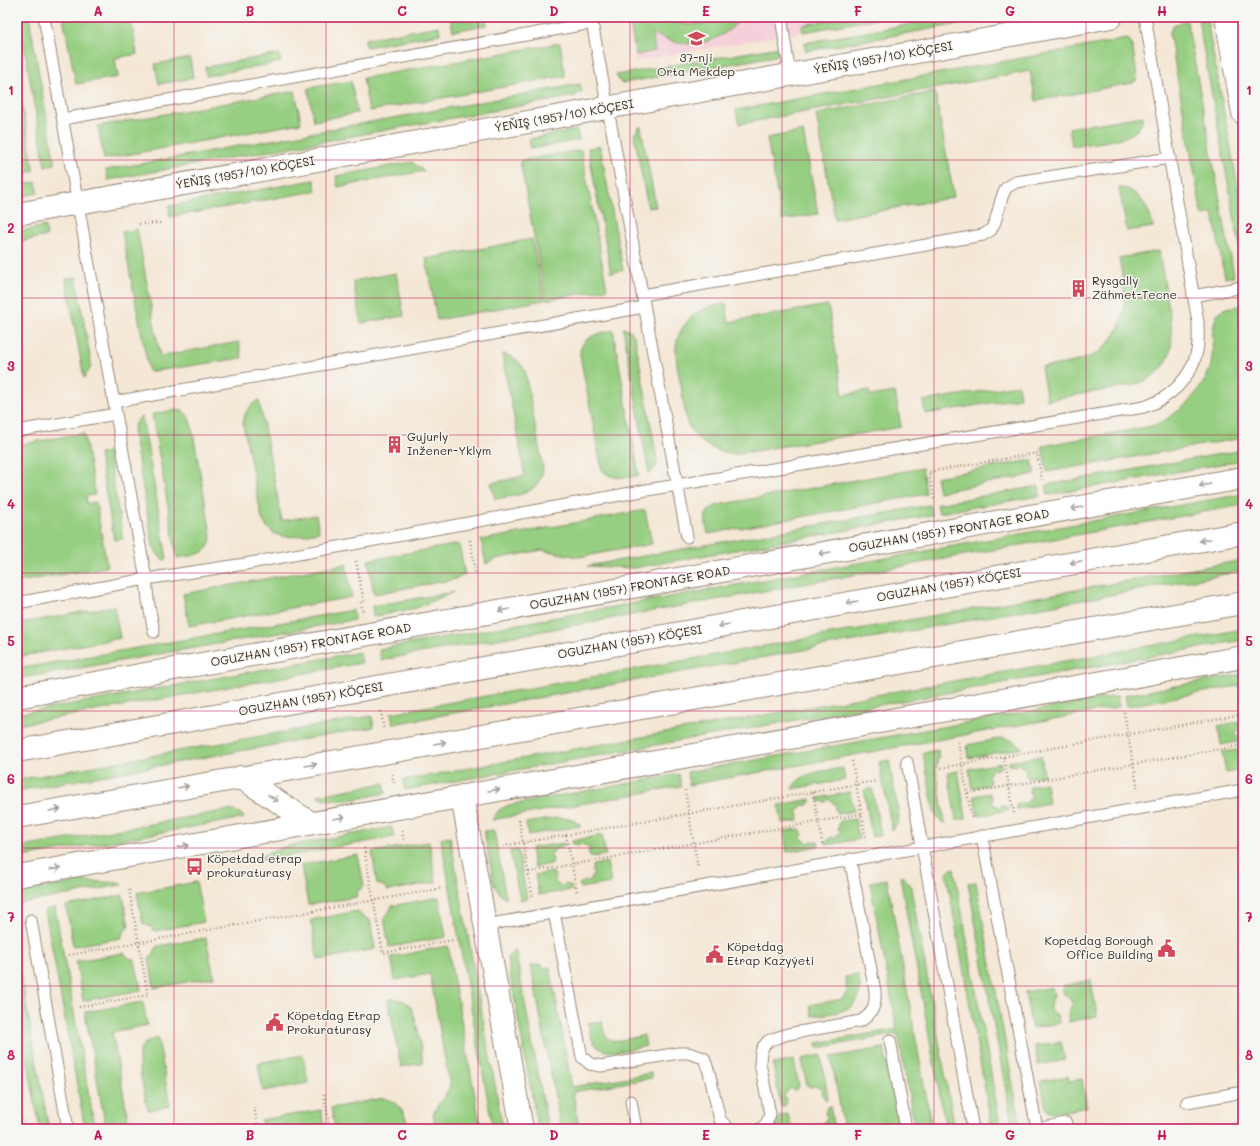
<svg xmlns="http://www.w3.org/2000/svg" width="1260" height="1146" font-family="Mali,sans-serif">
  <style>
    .built { fill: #f5cfda }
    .green { fill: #97cf82; stroke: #697c50 }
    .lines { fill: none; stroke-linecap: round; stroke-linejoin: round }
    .lane-casing { stroke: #98887a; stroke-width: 13 }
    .street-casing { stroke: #98887a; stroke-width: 24 }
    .secondary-casing { stroke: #98887a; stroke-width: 24 }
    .path { stroke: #98887a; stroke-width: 2.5; stroke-dasharray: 1 3; stroke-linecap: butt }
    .lane { stroke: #fff; stroke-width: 11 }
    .street { stroke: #fff; stroke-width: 22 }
    .secondary { stroke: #fff; stroke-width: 22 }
    .oneway { stroke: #a79f9a }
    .grid { fill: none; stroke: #c2185b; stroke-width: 1; stroke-opacity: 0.55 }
    .labels { text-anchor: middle; stroke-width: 3; stroke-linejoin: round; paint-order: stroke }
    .poi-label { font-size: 12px; fill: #3b2a1e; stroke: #f6f6f2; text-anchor: start }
    .street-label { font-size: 12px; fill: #3b2a1e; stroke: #f6f6f2 }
    .neatline { fill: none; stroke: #c2185b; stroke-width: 1.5 }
    .grid-label { font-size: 13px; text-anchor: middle; font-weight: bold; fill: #c2185b }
  </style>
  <rect width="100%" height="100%" fill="#f6f6f2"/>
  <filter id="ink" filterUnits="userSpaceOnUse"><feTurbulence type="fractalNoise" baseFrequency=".025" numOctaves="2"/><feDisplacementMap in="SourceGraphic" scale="8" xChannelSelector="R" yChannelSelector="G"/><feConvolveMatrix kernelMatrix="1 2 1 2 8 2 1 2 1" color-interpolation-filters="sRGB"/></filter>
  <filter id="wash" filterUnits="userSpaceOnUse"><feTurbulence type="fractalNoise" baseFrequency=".012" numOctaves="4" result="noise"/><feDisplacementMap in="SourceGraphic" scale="16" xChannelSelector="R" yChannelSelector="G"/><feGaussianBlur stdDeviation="0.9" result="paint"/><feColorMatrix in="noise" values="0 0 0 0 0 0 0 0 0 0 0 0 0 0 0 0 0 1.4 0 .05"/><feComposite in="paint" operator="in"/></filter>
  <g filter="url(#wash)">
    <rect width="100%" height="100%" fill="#f4e7d5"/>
    <polygon class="built" points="627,17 887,17 635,61"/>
    <g class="green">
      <polygon points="19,17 29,17 55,164 45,166"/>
      <polygon points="63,17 133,17 134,20 132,24 137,54 115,58 118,77 76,84"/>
      <polygon points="450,17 486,17 487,25 453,31"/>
      <path d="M 629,17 L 664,17 L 677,23 L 690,25 L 703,23 L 715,17 L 742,17 C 717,47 685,51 652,33 L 655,51 L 636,55 Z"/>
      <polygon points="849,17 887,17 803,32 802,25"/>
      <polygon points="949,17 999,17 806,51 804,43"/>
      <polygon points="1198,19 1207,21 1208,26 1243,214 1243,265"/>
      <polygon points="1187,21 1234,276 1225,278 1213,213 1202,215 1170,37 1169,33 1174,25"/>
      <polygon points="439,26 440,34 366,47 365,39"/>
      <polygon points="1127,39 1129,40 1132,44 1137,76 1136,81 1132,83 1036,101 1030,71 739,124 736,110"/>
      <polygon points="560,43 565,76 369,111 363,78"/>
      <polygon points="780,47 778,54 775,56 623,83 620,82 616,75"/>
      <polygon points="279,54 281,62 206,76 205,67"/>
      <polygon points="190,58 193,78 159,84 155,64"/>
      <polygon points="17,78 34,171 17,174"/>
      <polygon points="351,81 357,113 314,121 308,88"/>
      <polygon points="580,84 582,91 575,96 108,180 106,170"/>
      <polygon points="295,91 301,123 104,159 98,126"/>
      <polygon points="935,92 954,197 835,219 816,114"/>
      <path d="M 1143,116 C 1142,120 1142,125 1139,128 C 1128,142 1090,143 1072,146 L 1069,128 Z"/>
      <polygon points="639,127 641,127 656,207 648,208 634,135"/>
      <polygon points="577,130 579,140 531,149 529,139"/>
      <polygon points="803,131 818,214 782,220 767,138"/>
      <polygon points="600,146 623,270 611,273 588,148"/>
      <polygon points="581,150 607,289 546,300 520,161"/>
      <polygon points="412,162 424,171 338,187 336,176"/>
      <polygon points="314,180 316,191 170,217 169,206"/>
      <polygon points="36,182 38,193 17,197 17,186"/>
      <path d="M 1119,188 C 1139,188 1150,211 1153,227 L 1127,231 Z"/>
      <polygon points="45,226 47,236 17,242 17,232"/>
      <polygon points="137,229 160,356 239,342 242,358 149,372 122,232"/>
      <polygon points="532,239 544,300 437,320 426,259"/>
      <path d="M 1159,251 C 1162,268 1165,286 1168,303 C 1174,340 1178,371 1134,385 L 1047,400 L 1041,367 C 1055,365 1070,364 1084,359 C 1095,356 1104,349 1111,340 C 1131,316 1124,287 1119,258 Z"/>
      <polygon points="396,273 404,316 361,323 353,281"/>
      <polygon points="76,277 91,362 90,369 84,378 66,279"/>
      <path d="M 726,304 L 729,322 L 828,305 L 843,395 L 869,390 L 870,396 L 895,392 L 901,427 L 736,454 C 717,453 694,442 687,422 C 684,410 683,397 681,385 C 679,375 676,363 676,352 C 675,335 687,317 702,310 C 710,306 718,305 726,304 Z"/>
      <path d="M 1238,306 L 1243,333 L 1243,438 L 1047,472 L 1042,446 L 1152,426 C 1178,416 1203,392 1211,365 C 1215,349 1207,314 1226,308 C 1230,307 1234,307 1238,306 Z"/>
      <path d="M 623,328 L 631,331 L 635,338 L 657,459 C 657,466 654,471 649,474 Z"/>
      <path d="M 613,330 L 639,476 C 626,477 612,481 602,470 L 580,355 C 579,337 600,333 613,330 Z"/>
      <path d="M 502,354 C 513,356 520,361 525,371 L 543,468 C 540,496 516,495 495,499 L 491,483 L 525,476 Z"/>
      <polygon points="1018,385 1020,398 925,414 923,401"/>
      <path d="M 259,400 L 282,521 L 316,515 L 319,532 C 296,536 275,545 262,519 L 243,424 C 244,413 249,405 259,400 Z"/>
      <path d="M 176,410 C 187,410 189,417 192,427 L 211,535 C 211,556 193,555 177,558 L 152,414 Z"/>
      <polygon points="142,416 167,559 164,560 158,555 153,546 133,431 135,423"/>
      <polygon points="84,433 95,495 86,496 87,504 96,502 107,567 17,582 17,445"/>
      <polygon points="1243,450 1243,460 1048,495 1046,485"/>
      <polygon points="108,452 123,539 114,540 99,454"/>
      <polygon points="1032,460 1035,474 939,492 936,477"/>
      <path d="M 922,468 L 926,494 L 708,534 C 705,518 702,512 718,505 Z"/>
      <polygon points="1039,486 1040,496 939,513 937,504"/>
      <polygon points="1243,494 1243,505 381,660 379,649"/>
      <polygon points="930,505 932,515 634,568 587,566"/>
      <polygon points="645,510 652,544 579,557 542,550 496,559 486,564 481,540"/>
      <polygon points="459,544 465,575 456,579 374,594 368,560"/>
      <polygon points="1243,560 1243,571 393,724 391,713"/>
      <polygon points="346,564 352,597 189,626 183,594"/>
      <polygon points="454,592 416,608 373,617 372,606"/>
      <polygon points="114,606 120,638 17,657 17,624"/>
      <polygon points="353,610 354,620 17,679 17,669"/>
      <polygon points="1243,629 1243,640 405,790 403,780"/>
      <polygon points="360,652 362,663 17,725 17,714"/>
      <polygon points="1243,674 1243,685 1127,706 1125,695"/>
      <polygon points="1117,696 1119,707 689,785 687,772"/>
      <polygon points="372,716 374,727 17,791 17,780"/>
      <polygon points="1243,721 1243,726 1242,725 1235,734 1238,736 1237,742 1221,745 1218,726"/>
      <polygon points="1003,738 1014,741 1022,748 969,758 967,745"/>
      <path d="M 938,750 C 940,757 936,763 936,770 L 945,823 L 942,823 L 936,816 L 934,811 L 923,753 Z"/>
      <polygon points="1238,750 1242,756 1239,758 1243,762 1243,770 1226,773 1222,752"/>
      <polygon points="1041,756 1044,775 1028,778 1025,772 1027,770 1018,764 1016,766 1009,765 1009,762"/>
      <polygon points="889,760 899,816 898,823 892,830 879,762"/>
      <polygon points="1001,763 1001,767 995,770 993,768 987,778 990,779 989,785 972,788 969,769"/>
      <path d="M 843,768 L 845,780 L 792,789 C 800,771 826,771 843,768 Z"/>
      <polygon points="958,771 966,818 956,820 948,773"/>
      <polygon points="679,774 681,786 492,820 499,810 509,805"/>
      <path d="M 384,783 L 386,793 C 364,797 340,805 318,797 L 318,795 Z"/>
      <polygon points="1046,783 1049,803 1017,809 1016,805 1023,802 1025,804 1032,796 1029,793 1030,786"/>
      <polygon points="872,788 881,835 872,837 864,790"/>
      <polygon points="850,792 854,811 838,814 835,808 837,806 828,799 826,802 819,801 818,798"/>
      <polygon points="990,793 993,799 991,802 999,808 1002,805 1008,807 1009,810 978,816 974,796"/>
      <polygon points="811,799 811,802 805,806 803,804 797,813 799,815 798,821 782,823 779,805"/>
      <path d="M 228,810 C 234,811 242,812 244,818 L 17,858 L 17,848 Z"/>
      <path d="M 556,818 C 566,818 573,818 581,826 L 528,835 L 526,823 Z"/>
      <polygon points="855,819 859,839 827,845 826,841 832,837 835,839 841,831 838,829 840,821"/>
      <polygon points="392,827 394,837 252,862 252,860 287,846"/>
      <polygon points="800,829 803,835 800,837 809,844 811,841 818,842 819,846 787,852 784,831"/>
      <polygon points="494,830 506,898 501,895 494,885 484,831"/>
      <polygon points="602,835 606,855 591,857 588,852 590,849 581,843 579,846 572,844 572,841"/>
      <polygon points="450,837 503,1129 493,1129 441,839"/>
      <polygon points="429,842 436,882 388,891 384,886 377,884 372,852"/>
      <polygon points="564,843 564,846 558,849 556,848 550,856 553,858 552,864 534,867 531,848"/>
      <polygon points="518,850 527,899 520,900 510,851"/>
      <polygon points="358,855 364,886 358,891 356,897 308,905 301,865"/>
      <polygon points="607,862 611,883 580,888 579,884 586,881 588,883 594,874 592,872 593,865"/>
      <polygon points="954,868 1001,1129 992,1129 947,878 947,874 951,869"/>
      <polygon points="553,872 556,878 554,881 562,888 565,884 571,886 572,890 539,895 535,875"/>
      <polygon points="902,876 910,884 911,888 955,1129 946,1129 900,877"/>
      <polygon points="887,879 932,1129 915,1129 898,1034 818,1048 817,1043 897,1029 870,882"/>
      <polygon points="82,881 122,883 122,885 17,904 17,893"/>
      <polygon points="196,882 204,922 154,931 149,926 143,924 137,893"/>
      <polygon points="976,882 1021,1129 1013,1129 968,883"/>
      <polygon points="123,895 129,927 124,931 121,938 73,946 66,906"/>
      <polygon points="439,897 446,937 389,947 384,917 389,912 392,906"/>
      <polygon points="55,908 95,1129 85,1129 45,910"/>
      <polygon points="358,911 363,917 370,920 375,949 318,960 311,920"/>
      <polygon points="206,938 214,977 154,988 149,958 154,953 157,946"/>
      <polygon points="448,946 452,970 481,1129 436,1129 433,1113 450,1087 430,974 395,980 391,957"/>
      <polygon points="515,949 548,1129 538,1129 507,958"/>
      <polygon points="124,953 129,958 135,960 141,990 83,1001 76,961"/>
      <polygon points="17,955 49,1129 40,1129 17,1005"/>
      <polygon points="542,964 543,969 550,967 572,1087 651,1073 652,1078 573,1092 579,1129 561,1129 531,966"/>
      <path d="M 858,975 C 859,980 861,985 860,990 C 859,1014 829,1013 812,1016 L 810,1005 L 842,999 L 847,992 L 845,977 Z"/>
      <path d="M 1091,980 L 1097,1016 L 1069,1022 C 1069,1019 1068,1017 1068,1015 C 1069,1007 1078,1002 1064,994 L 1062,986 Z"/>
      <path d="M 1052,987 C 1053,990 1054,992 1054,994 C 1054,1002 1043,1008 1057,1015 L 1059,1023 L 1032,1028 L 1025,992 Z"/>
      <path d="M 388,999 C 396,999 404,999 409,1005 C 417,1013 421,1051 423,1063 L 401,1067 Z"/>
      <polygon points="143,1002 147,1025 112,1032 130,1129 106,1129 85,1012"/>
      <path d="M 602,1021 C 603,1027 603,1035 609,1039 C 615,1043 636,1037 644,1035 L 646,1046 C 629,1049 601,1060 592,1039 C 590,1034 589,1028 588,1023 Z"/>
      <path d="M 158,1038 L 170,1106 L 148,1110 C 145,1097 136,1061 140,1050 C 143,1043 150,1040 158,1038 Z"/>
      <polygon points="1061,1042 1065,1060 1038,1065 1035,1046"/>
      <polygon points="884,1048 899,1129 844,1129 831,1057"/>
      <polygon points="303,1055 308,1083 263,1091 258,1063"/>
      <polygon points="821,1055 828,1099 825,1099 822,1093 823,1091 814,1085 813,1087 807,1086 802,1059"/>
      <polygon points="794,1060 799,1087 793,1091 790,1088 783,1097 787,1099 785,1106 781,1107 773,1064"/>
      <polygon points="17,1074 27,1129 17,1129"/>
      <polygon points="1068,1076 1069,1081 1082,1079 1087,1107 1055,1113 1049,1112 1046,1108 1041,1081"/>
      <path d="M 384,1098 C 398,1101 405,1113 408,1126 L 393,1129 L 335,1129 L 331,1108 Z"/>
      <polygon points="830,1106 834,1129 814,1129 814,1126 819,1123 822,1125 828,1116 825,1114 827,1107"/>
      <polygon points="321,1110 325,1129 263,1129 261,1120"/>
      <polygon points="787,1114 790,1120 788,1122 796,1129 774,1129 780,1115"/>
    </g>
  </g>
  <g filter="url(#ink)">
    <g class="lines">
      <defs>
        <g id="lane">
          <polyline points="44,17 146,579 148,600 154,632"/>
          <polyline points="591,17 687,537"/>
          <polyline points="781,17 790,75"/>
          <polyline points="63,119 592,23"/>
          <polyline points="642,295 983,235 991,230 995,222 1002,197 1006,188 1016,182 1170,158"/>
          <polyline points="1193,296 1243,287"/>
          <polyline points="114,402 644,307"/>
          <polyline points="17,431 116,414"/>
          <path d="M 17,603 L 146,579 L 245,564 L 647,490 L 1144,407 C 1170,399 1192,377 1197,351 C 1199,341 1198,332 1198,322 L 1145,17"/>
          <polyline points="907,762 973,1129"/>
          <polyline points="982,836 1037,1129 1066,1123"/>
          <polyline points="554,912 582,1057 590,1064 601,1066 679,1053 688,1053 704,1058 709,1072 720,1120 729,1129"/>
          <polyline points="31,920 68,1129"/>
          <polyline points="486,925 1243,790"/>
          <polyline points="890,1040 906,1129"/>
          <polyline points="631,1101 636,1129"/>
          <polyline points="1187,1102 1243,1092"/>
          <path d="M 760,1129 C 766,1125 768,1121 770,1114 L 760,1063 L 761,1052 L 763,1047 L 768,1041 L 776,1038 L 788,1034 L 861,1021 C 873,1013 876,1005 875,991 L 850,859"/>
        </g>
        <g id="street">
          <polyline points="1226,17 1243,113"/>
          <polyline points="17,214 1111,17"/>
          <polyline points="17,697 1243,478"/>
          <polyline points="462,796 522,1129"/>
          <polyline points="17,876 1243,657"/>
        </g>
        <g id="secondary">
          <polyline points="17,751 1243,533"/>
          <polyline points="240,777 311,823"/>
          <path d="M 17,817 C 425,744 835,676 1243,603"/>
        </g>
      </defs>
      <use href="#lane" class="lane-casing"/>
      <use href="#street" class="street-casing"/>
      <use href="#secondary" class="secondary-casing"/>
      <g class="path">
        <polyline points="139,224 163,223"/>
        <polyline points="934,499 929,472 1037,453 1042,480"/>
        <polyline points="470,540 476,575"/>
        <polyline points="356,561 364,602"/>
        <polyline points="361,602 363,611"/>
        <polyline points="381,711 384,730"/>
        <polyline points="1124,712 1138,791"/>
        <polyline points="958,742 972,820"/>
        <polyline points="1004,757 1014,813"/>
        <polyline points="852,761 866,840"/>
        <polyline points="941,768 1243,714"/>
        <polyline points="392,774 394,785"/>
        <polyline points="685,790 698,869"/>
        <polyline points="813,792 823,847"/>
        <polyline points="968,793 1243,745"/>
        <polyline points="519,820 533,899"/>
        <polyline points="402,831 404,840"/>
        <polyline points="566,835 577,891"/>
        <polyline points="503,846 876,781"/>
        <polyline points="364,848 383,953 453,940"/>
        <polyline points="529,872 861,814"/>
        <polyline points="69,955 443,888"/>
        <polyline points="79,1007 148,995 129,889"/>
        <polyline points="324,1094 330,1129"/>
        <polyline points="254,1107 258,1129"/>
        <polyline points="407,1129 420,1127"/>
      </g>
      <use href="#lane" class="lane"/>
      <use href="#street" class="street"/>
      <use href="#secondary" class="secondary"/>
    </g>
    <defs><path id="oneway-shaft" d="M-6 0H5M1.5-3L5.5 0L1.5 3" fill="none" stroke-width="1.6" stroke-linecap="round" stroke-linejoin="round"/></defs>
    <g class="oneway">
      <use href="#oneway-shaft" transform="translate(1205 485) rotate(170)"/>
      <use href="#oneway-shaft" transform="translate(1077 508) rotate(170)"/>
      <use href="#oneway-shaft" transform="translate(1205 540) rotate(170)"/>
      <use href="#oneway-shaft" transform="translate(825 553) rotate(170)"/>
      <use href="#oneway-shaft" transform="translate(1076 562) rotate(170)"/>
      <use href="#oneway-shaft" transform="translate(852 602) rotate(170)"/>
      <use href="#oneway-shaft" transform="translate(504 610) rotate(170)"/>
      <use href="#oneway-shaft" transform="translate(724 625) rotate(170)"/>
      <use href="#oneway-shaft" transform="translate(440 743) rotate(-10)"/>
      <use href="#oneway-shaft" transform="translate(311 765) rotate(-10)"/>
      <use href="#oneway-shaft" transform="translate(183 787) rotate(-10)"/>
      <use href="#oneway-shaft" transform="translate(494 790) rotate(-10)"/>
      <use href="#oneway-shaft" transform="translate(273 798) rotate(33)"/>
      <use href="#oneway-shaft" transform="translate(55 810) rotate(-10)"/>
      <use href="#oneway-shaft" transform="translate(339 818) rotate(-10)"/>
      <use href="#oneway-shaft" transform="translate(183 846) rotate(-10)"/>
      <use href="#oneway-shaft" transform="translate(55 869) rotate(-10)"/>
    </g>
  </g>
  <path class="grid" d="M 174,17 L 174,1129M 326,17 L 326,1129M 478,17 L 478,1129M 630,17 L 630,1129M 782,17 L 782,1129M 934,17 L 934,1129M 1086,17 L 1086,1129M 17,160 L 1243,160M 17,298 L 1243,298M 17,435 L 1243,435M 17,573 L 1243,573M 17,711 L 1243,711M 17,848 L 1243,848M 17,986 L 1243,986"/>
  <defs>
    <symbol id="school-bare" viewBox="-9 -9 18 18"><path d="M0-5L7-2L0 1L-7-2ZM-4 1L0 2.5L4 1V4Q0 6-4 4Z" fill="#d1495b" stroke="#f6f6f2" stroke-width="2.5" paint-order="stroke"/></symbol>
    <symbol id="building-bare" viewBox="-9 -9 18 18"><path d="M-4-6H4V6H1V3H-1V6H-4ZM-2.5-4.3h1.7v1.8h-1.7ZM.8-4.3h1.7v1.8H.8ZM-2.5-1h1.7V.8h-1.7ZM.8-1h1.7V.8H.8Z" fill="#d1495b" stroke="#f6f6f2" stroke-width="2.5" paint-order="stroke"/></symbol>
    <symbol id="bus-bare" viewBox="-9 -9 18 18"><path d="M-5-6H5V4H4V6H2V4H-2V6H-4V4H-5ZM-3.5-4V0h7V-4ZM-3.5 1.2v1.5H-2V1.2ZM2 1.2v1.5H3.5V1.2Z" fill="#d1495b" stroke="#f6f6f2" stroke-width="2.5" paint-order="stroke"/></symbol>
    <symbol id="civic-bare" viewBox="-9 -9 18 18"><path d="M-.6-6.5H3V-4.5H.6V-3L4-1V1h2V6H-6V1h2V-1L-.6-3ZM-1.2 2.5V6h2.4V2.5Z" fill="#d1495b" stroke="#f6f6f2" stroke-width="2.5" paint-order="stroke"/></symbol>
  </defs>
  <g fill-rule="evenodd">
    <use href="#school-bare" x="684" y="26" width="25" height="25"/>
    <use href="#building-bare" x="1066" y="276" width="25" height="25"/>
    <use href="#building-bare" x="382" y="432" width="25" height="25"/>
    <use href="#bus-bare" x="182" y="854" width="25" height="25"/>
    <use href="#civic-bare" x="1154" y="936" width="25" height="25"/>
    <use href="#civic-bare" x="702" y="942" width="25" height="25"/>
    <use href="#civic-bare" x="262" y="1010" width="25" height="25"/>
  </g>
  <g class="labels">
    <g class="poi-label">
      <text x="696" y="62" text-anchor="middle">37-nji<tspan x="696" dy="14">Orta Mekdep</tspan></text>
      <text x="1092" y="285">Rysgally<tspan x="1092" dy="14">Zähmet-Tecne</tspan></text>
      <text x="407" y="441">Gujurly<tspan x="407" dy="14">Inžener-Yklym</tspan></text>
      <text x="207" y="863">Köpetdad etrap<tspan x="207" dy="14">prokuraturasy</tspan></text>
      <text x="1153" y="945" text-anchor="end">Kopetdag Borough<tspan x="1153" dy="14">Office Building</tspan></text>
      <text x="727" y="951">Köpetdag<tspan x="727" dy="14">Etrap Kazyýeti</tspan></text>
      <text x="287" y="1020">Köpetdag Etrap<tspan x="287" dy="14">Prokuraturasy</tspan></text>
    </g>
    <g class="street-label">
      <text transform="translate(883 58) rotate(-10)" y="4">ÝEŇIŞ (1957/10) KÖÇESI</text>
      <text transform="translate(564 116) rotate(-10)" y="4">ÝEŇIŞ (1957/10) KÖÇESI</text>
      <text transform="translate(245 173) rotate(-10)" y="4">ÝEŇIŞ (1957/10) KÖÇESI</text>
      <text transform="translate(949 531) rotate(-10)" y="4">OGUZHAN (1957) FRONTAGE ROAD</text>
      <text transform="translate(949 585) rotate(-10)" y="4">OGUZHAN (1957) KÖÇESI</text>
      <text transform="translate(630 588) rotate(-10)" y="4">OGUZHAN (1957) FRONTAGE ROAD</text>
      <text transform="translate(630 642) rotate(-10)" y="4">OGUZHAN (1957) KÖÇESI</text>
      <text transform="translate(311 645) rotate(-10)" y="4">OGUZHAN (1957) FRONTAGE ROAD</text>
      <text transform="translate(311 699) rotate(-10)" y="4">OGUZHAN (1957) KÖÇESI</text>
    </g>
  </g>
  <rect width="1260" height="1146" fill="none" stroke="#f6f6f2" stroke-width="44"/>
  <rect x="22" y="22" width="1216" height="1102" class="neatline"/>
  <g class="grid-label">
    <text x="98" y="16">A</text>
    <text x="250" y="16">B</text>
    <text x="402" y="16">C</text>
    <text x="554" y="16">D</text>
    <text x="706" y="16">E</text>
    <text x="858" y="16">F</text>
    <text x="1010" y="16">G</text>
    <text x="1162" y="16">H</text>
    <text x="11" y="95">1</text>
    <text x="1249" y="95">1</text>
    <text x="11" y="233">2</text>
    <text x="1249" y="233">2</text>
    <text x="11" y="371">3</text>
    <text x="1249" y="371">3</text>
    <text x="11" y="509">4</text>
    <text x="1249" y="509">4</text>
    <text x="11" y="646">5</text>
    <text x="1249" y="646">5</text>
    <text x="11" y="784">6</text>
    <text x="1249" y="784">6</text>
    <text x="11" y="922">7</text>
    <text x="1249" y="922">7</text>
    <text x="11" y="1060">8</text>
    <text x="1249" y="1060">8</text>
    <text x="98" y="1140">A</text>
    <text x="250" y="1140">B</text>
    <text x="402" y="1140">C</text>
    <text x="554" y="1140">D</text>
    <text x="706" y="1140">E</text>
    <text x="858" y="1140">F</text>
    <text x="1010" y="1140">G</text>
    <text x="1162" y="1140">H</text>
  </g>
</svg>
